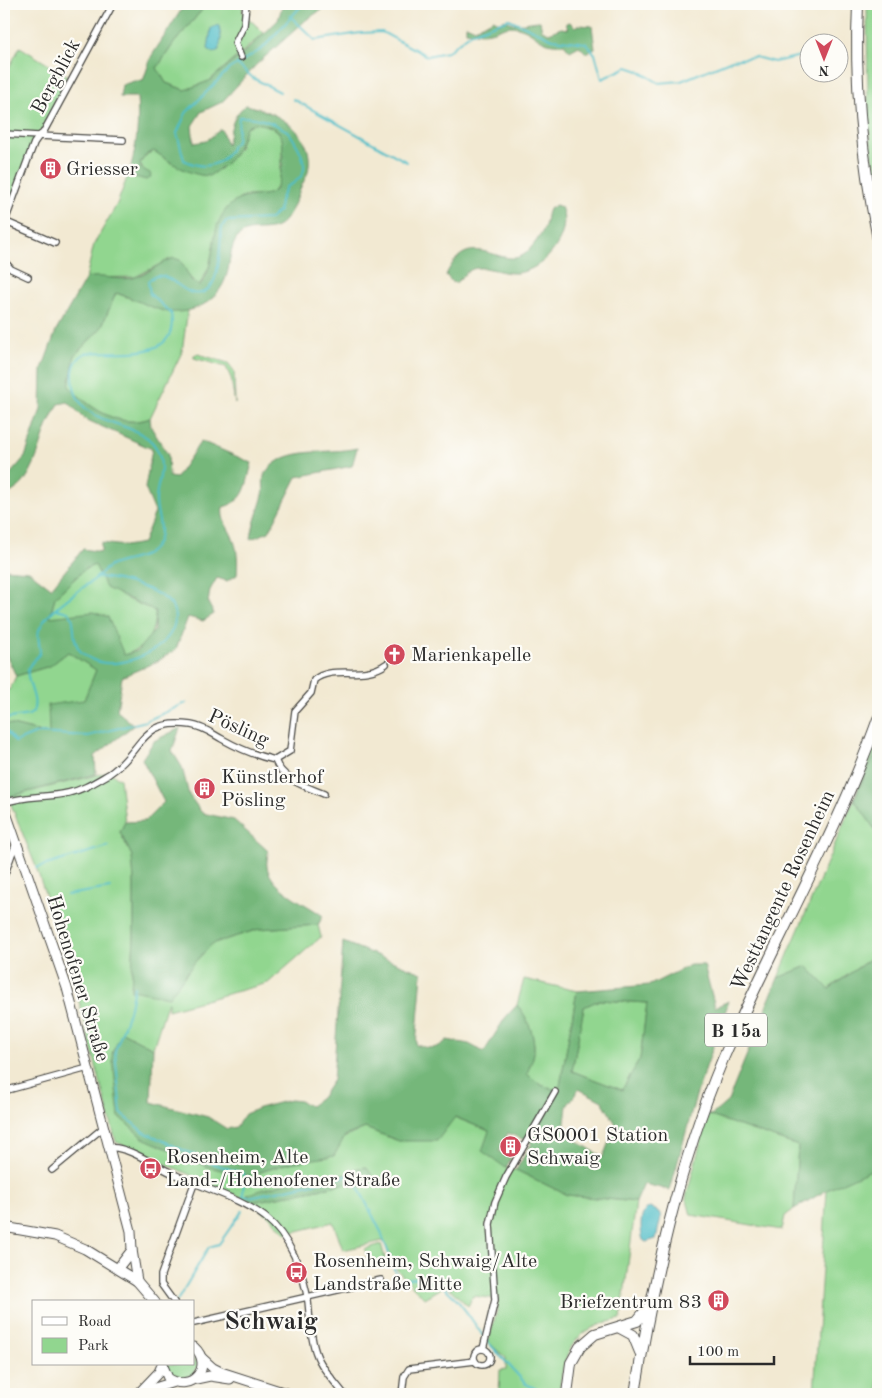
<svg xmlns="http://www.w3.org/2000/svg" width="882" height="1398" font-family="'Old Standard TT',serif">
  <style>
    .green { fill: #91d68f; stroke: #5e805d; fill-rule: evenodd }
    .forest { fill: #74b77a; stroke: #507152; fill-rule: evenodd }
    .water { fill: #50bec8; stroke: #3e747a }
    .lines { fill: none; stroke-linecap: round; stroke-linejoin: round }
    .stream { stroke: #50bec8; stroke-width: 2 }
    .minor-casing { stroke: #494844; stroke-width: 8 }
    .secondary-casing { stroke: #494844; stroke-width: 11 }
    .trunk-casing { stroke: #494844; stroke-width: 12 }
    .minor { stroke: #fff; stroke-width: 5.5 }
    .secondary { stroke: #fff; stroke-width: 9 }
    .trunk { stroke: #fff; stroke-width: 10 }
    .labels { text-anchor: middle; stroke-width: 4.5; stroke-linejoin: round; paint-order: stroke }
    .shield { fill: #fdfcf7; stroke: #6a6a68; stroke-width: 1 }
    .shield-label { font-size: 19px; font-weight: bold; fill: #2b2b2b }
    .street-label { font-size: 20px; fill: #2b2b2b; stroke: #fdfcf7 }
    .poi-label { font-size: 20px; fill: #2b2b2b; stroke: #fdfcf7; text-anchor: start }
    .district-label { font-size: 25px; font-weight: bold; fill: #2b2b2b; stroke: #fdfcf7 }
  </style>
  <rect width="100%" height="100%" fill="#fdfcf7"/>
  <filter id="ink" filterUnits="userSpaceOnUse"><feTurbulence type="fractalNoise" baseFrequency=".02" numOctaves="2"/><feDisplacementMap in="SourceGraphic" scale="10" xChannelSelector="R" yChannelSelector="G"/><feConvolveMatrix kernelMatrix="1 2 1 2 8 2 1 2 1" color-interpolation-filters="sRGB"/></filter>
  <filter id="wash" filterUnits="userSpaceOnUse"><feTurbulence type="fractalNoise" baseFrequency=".0096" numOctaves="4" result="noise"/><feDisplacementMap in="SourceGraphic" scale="20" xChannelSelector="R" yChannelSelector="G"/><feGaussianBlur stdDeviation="1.12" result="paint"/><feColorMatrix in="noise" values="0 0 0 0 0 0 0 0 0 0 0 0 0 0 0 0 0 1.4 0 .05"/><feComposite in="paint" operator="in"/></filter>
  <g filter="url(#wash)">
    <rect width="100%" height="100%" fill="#f2e9d2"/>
    <g class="green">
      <polygon points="207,4 242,4 243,13 264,33 209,81 185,90 166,83 157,68 174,43"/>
      <polygon points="867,4 878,4 878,206 868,118"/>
      <polygon points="20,47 67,76 43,132 34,143 14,195 4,194 4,77"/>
      <path d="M 254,123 C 262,124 274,126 279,133 C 286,142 282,150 281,160 C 281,174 281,185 269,195 L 246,196 L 239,199 L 218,225 L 209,267 L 199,286 L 170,259 L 135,277 L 86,278 L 94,244 L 117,204 L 128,175 L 137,178 L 144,171 L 140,163 L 147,154 L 154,151 L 173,164 L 220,169 L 239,148 L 246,127 Z"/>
      <path d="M 116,293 L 168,312 L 188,309 L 182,352 L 150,418 C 120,430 88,407 69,386 L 75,355 L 101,328 Z"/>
      <polygon points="198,354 228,363 234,371 235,404 231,378 226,367 194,358 194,355"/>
      <path d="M 96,564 L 127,599 L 155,611 C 154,635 148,647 124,655 L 50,618 L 55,597 L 85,569 Z"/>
      <polygon points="68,652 96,670 84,700 49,734 4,723 4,691 10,689 16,676 50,666"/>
      <polygon points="878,729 878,748 854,799 878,834 878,953 828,989 807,966 778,978 854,799"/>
      <path d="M 109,772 L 120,779 L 125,822 L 120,832 L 132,856 L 134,880 L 134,937 L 131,990 L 195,962 L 211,944 L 259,929 L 318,925 L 321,937 L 268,983 L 168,1010 L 168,1001 L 153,1048 L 122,1032 L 119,1117 L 248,1176 L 289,1163 L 365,1128 L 399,1141 L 454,1117 L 489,1131 L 506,1168 L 516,1170 L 567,1195 L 636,1202 L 621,1319 C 574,1328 564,1348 559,1394 L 499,1394 L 500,1370 L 506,1369 L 506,1358 L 488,1342 L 497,1311 L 498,1299 L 473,1296 L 468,1306 L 446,1285 L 424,1298 L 398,1271 L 383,1241 L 343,1250 L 333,1222 L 286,1234 L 269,1216 L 249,1201 L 116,1142 L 69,964 L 36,867 L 8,797 ZM 371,1175 L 354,1187 L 348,1183 L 253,1202 Z"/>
      <path d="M 524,979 L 577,991 L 560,1086 L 556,1090 L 541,1085 L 526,1074 C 529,1067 534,1058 534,1051 C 535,1035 527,1016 517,1005 Z"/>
      <polygon points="599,1000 647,1003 640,1059 622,1090 572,1071 584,1007"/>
      <polygon points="708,1115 798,1146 794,1209 785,1216 782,1230 691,1215 686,1197"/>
      <polygon points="874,1167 878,1167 878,1394 814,1394 827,1190"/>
      <polygon points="381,1244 386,1261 369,1266 365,1249"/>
      <polygon points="194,1353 198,1366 193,1375 179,1379 170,1373 167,1364 194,1364"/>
    </g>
    <g class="forest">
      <path d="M 185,4 L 207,4 L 174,43 L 157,68 L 166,83 L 185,90 L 209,81 L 250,47 L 278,20 L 283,4 L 330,4 L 306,20 L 256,65 L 222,102 L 201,112 L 192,126 L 194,143 L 206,141 L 221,129 L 227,145 C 231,129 232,115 246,105 C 277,112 317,133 308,172 C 306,178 302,184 300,189 C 296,201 290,217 280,225 C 268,234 251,226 240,235 C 231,243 230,259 228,270 C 222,298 198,314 169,312 C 157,311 131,297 116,293 L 101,328 L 75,355 L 69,386 C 88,407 120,430 150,418 L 151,427 L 168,455 L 169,477 L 176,478 L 201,441 L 252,463 C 246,484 247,501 223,507 C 221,520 227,525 232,536 C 238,549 238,561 237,575 L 227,581 L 217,578 L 210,590 L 208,603 L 214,614 L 203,621 L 188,617 L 176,649 L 158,661 L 122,677 L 117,711 L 134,725 L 95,756 L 96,774 L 8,797 L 4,787 L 4,723 L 49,734 L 48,705 L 84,700 L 96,670 L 68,652 L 50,666 L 16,676 L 4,650 L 4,569 L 29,571 L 51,588 L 83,549 L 101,552 L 101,543 L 125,546 L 143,543 L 155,512 L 145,488 L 152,449 L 85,419 L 68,402 L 59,404 C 42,427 41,460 23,483 C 19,488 10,493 4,497 L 4,481 L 25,457 L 41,409 L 42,369 L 56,331 L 86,278 C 102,274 116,281 132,278 C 148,275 159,262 174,258 L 180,260 L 192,281 L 199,286 C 216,268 210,237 221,217 C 236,188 265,200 274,191 C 282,182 287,142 279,132 C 273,126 262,124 254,123 L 246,127 C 237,152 234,160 209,176 C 187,175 172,163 154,151 L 147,154 L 140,163 L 141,168 L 150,173 L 151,177 L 146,180 L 128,175 C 137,150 139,123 137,97 L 120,97 L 122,85 L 134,81 L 143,81 L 151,57 ZM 95,565 L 106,588 L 155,611 L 154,631 L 137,651 L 124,655 L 108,617 L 93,612 L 50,617 L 55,597 L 85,569 Z"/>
      <path d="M 494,19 L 500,24 L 504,19 C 513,28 528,21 540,21 L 542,30 L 549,33 L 561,28 L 568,29 L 566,23 L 570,22 L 575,27 L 579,25 L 592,26 L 595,49 L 586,53 L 579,46 L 570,51 L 564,44 C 538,47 537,31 517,27 C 506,24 500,30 490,32 C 482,34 474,32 466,31 L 466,25 L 475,29 Z"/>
      <path d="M 556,205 L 561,207 C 573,235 545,270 517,273 C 503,274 491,267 478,268 C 469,268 462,277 456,283 L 452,282 L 446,275 C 470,223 503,273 526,253 C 532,247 541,236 544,228 C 547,222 546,215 549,209 Z"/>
      <path d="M 357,448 L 352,466 L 297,477 L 269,532 L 251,539 C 253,523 259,510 263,495 C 265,487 261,479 266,472 C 286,445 328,455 357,448 Z"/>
      <path d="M 180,728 L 172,751 L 182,767 L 189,795 L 202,813 L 234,820 L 268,851 C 268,856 266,862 267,867 C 272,890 306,903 323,916 L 318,925 L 259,929 L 212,944 L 195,962 L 169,997 L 131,990 L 134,937 L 134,880 L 132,856 L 120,832 L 125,822 L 145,821 L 164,802 L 142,759 L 154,741 Z"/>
      <polygon points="878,748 878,834 854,799"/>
      <path d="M 343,942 L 422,973 L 416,1045 C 429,1048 436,1051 447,1040 L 469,1044 L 484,1052 L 505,1018 L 517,1005 C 527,1016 535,1035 534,1051 C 534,1058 529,1067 527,1074 L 541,1085 L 556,1090 L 560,1086 L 577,991 L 650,985 L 690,965 L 704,965 L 715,1007 L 729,1001 L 696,1096 L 670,1190 L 644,1184 L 636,1202 L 567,1195 L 516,1170 L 532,1143 L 508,1133 L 499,1151 L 511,1158 L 506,1168 L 482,1151 L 489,1131 L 455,1117 L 437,1141 L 399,1141 L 365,1128 L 345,1136 L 334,1156 L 289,1163 L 248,1176 L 208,1167 L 143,1138 L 119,1117 L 112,1053 L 122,1032 L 153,1048 L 151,1102 L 208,1117 L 227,1129 L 236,1127 L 245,1114 L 259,1108 L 290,1100 L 300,1101 L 310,1106 L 321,1098 L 333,1080 ZM 599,1000 L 647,1003 L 640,1059 L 622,1090 L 572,1071 L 584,1007 ZM 579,1089 L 602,1101 L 616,1124 L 603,1157 L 575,1140 L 564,1131 L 567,1106 Z"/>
      <polygon points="878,953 878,1167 827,1190 794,1209 798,1146 708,1115 713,1114 728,1101 778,978 807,966 829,989"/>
      <polygon points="366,1167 372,1175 363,1186 354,1187 348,1183 253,1202 247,1197 248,1194 287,1182 294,1173 304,1173 314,1180 319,1176 343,1175 358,1168"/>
    </g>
    <g class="water">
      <polygon points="219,25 221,38 219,50 213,53 208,49 211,28"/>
      <path d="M 650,1207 L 659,1212 L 661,1217 L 656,1239 L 646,1242 L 643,1240 C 640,1230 639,1211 650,1207 Z"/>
    </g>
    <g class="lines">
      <g class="stream">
        <polyline points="290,16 315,40 361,33 382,32 427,56 447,52 471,33 509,19 553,39 586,43 595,54 602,79 627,67 639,71 659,83 681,81 732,60 755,57 774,62 810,54"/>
        <polyline points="237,64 253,78 280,92"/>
        <polyline points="293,99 407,162"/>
        <path d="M 57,609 C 60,610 65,611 68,612 C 81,621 62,653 100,662 C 126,669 183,645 174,611 C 169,590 116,578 97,577"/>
        <path d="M 4,719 L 29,715 L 33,712 C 39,696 25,683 28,669 C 30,662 37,659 40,653 C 40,645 37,638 39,630 C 45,612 80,590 95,579 C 101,574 105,568 112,565 C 127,558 146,561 156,545 C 165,530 156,516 156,500 C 156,489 161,478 161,467 C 160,410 75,440 73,378 C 72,367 77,358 86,353 C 117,349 180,364 171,313 L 150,294 L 148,281 C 168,262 183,302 204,292 C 222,284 219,243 222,227 L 226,221 L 270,219 L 279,211 L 280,201 L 286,187 C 307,178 308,166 298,147 C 295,142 291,134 287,131 C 273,122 255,116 239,117 L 237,141 C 231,145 232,148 228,153 C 217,169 199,168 184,160 L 177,133 L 186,113 L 229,69 L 262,49 L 303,4"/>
        <polyline points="4,729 15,742 37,733 88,736 146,721 186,703"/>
        <polyline points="36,868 109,846"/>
        <polyline points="67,895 110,888"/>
        <path d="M 134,987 L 129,1012 L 115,1051 L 121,1113 L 142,1131 L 209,1162 L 244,1174 L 243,1196 L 249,1197 L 352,1175 L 381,1232 L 398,1280 C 407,1279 417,1277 425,1278 C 449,1282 470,1317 483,1336"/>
        <polyline points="177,1301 209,1247 219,1244 242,1211"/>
        <polyline points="486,1340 526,1384 547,1394"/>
        <polyline points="188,1394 210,1392 229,1394"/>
      </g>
    </g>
  </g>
  <g filter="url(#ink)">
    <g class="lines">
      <defs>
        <g id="minor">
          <polyline points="241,57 235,43 244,25 246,4"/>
          <polyline points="4,134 39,136 43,133 113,4"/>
          <polyline points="4,221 55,243"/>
          <polyline points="5,221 34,143 39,136 123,140"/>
          <polyline points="4,261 11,269 28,277"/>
          <path d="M 275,760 C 282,780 305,786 324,794"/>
          <path d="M 4,803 C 24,795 47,798 68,793 C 83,790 95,782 109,774 C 143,752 139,717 191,725 C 204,727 211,733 222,739 C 238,748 256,756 275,760 L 290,751 L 295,711 L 311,693 L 314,680 C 332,664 363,681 386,664"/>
          <polyline points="4,876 16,843"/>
          <polyline points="4,1091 88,1068"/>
          <path d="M 110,1148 C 126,1145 159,1168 176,1175 C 205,1189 240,1198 265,1217 C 290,1237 303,1271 308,1301 C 310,1318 310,1337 316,1353 C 321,1368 335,1382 344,1394"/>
          <polyline points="52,1170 104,1127"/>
          <polyline points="174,1302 161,1284 161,1275 194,1184"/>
          <polyline points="194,1323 381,1280"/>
          <polyline points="483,1349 495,1300 490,1224 495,1202 506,1177 555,1092"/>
          <circle cx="482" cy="1357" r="8"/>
          <polyline points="402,1394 404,1377 409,1369 475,1361"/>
        </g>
        <g id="secondary">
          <polyline points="4,807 67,988 131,1231 132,1250 118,1268"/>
          <polyline points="4,1227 55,1236 85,1249 137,1281 155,1302"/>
          <polyline points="132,1250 137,1281"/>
          <polyline points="202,1358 213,1368 221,1372 289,1394"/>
          <path d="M 162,1364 L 168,1378 C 191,1394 215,1366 194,1347"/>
          <polyline points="196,1379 210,1376 230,1379"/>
          <polyline points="142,1392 174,1382"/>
          <polyline points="138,1394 159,1372 162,1365"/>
        </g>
        <g id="trunk">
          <path d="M 858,4 C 854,84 862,161 878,239"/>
          <polyline points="620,1328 633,1335 640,1352"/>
          <polyline points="567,1394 571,1363 580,1347 595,1334 637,1321 651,1304"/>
          <path d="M 635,1394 C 653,1281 678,1166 723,1059 C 772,945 836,836 878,719"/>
        </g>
      </defs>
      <use href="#minor" class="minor-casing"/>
      <use href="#secondary" class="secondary-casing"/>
      <use href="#trunk" class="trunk-casing"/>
      <use href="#minor" class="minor"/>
      <use href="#secondary" class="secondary"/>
      <use href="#trunk" class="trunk"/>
    </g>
  </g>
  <defs>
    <symbol id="building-disc" viewBox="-11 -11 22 22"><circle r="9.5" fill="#d1495b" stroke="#fdfcf7"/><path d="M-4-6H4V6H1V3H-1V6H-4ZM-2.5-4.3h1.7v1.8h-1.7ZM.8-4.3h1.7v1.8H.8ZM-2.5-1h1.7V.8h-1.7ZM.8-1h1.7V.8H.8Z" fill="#fff"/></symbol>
    <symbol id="church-disc" viewBox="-11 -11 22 22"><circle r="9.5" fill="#d1495b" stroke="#fdfcf7"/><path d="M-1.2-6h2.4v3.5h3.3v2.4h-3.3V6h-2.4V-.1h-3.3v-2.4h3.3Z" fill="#fff"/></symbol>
    <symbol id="bus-disc" viewBox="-11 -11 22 22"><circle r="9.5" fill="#d1495b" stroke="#fdfcf7"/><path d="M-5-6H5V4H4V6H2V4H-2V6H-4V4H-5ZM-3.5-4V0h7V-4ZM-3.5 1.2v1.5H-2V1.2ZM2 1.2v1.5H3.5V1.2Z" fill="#fff"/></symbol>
  </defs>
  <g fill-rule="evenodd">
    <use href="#building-disc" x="38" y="156" width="25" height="25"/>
    <use href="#church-disc" x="382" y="642" width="25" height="25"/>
    <use href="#building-disc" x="192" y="776" width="25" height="25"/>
    <use href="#building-disc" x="498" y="1134" width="25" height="25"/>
    <use href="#bus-disc" x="138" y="1156" width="25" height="25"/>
    <use href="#bus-disc" x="284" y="1260" width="25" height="25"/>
    <use href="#building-disc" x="706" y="1288" width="25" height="25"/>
  </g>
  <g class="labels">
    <rect class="shield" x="705" y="1013.5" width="62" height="33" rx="4"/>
    <g class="shield-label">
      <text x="736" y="1037">B 15a</text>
    </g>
    <g class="street-label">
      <text transform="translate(55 76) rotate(-62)" y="7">Bergblick</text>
      <text transform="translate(239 727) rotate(24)" y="7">Pösling</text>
      <text transform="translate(782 890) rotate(-65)" y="7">Westtangente Rosenheim</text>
      <text transform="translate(79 978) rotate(73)" y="7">Hohenofener Straße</text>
    </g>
    <g class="poi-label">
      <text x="66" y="175">Griesser</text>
      <text x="411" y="661">Marienkapelle</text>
      <text x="221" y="783">Künstlerhof<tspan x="221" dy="23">Pösling</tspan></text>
      <text x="527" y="1141">GS0001 Station<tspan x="527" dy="23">Schwaig</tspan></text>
      <text x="166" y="1163">Rosenheim, Alte<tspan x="166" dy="23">Land-/Hohenofener Straße</tspan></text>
      <text x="313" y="1267">Rosenheim, Schwaig/Alte<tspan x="313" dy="23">Landstraße Mitte</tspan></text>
      <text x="702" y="1308" text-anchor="end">Briefzentrum 83</text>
    </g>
    <g class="district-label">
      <text x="271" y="1329">Schwaig</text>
    </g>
  </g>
  <rect width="882" height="1398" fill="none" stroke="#fdfcf7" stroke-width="20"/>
  <rect x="32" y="1300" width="162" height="65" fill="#fdfcf7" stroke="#a9a8a5"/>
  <rect x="42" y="1317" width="25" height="8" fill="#ffffff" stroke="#a9a8a5"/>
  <text x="78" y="1326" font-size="15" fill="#2b2b2b">Road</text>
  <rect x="42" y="1338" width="25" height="15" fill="#91d68f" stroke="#a9a8a5"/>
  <text x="78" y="1350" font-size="15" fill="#2b2b2b">Park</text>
  <g transform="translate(824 58) rotate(180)"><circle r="24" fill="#fdfcf7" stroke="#a9a8a5"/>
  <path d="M0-4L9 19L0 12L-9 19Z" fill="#d1495b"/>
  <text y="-8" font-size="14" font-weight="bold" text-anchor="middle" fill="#2b2b2b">N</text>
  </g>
  <path d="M690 1356v8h84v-8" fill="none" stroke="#2b2b2b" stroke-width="2.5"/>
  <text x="697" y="1356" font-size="15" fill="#2b2b2b" stroke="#fdfcf7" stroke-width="4" paint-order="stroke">100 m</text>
</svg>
